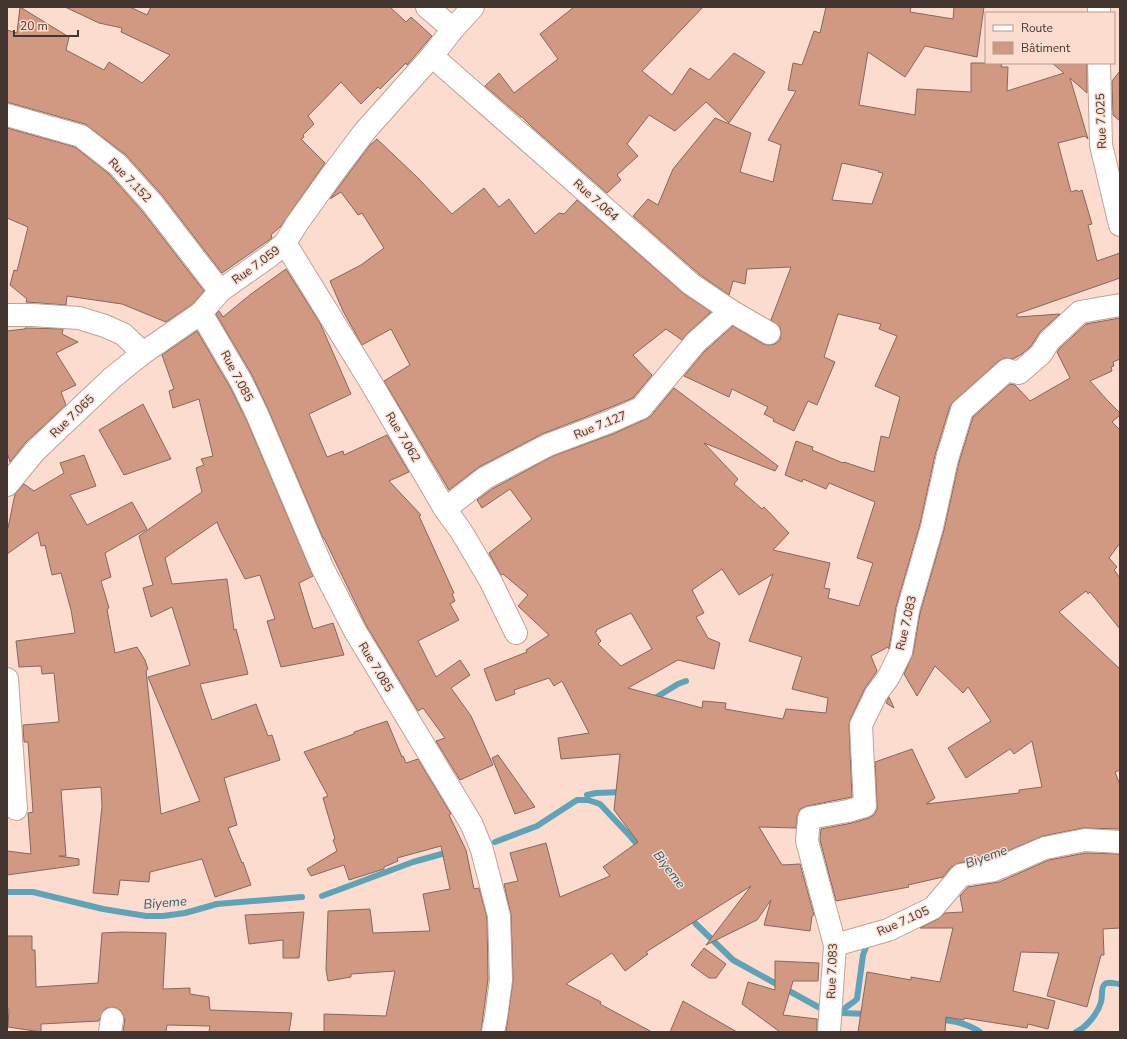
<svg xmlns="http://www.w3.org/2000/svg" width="1127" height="1039" font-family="'Nunito Sans',sans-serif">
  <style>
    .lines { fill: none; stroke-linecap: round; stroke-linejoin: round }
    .stream { stroke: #5ea3b7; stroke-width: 6 }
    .building { fill: #d29982; stroke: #84685d; fill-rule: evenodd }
    .minor-casing { stroke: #c1a297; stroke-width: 24 }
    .minor { stroke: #fff; stroke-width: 22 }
    .labels { text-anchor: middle; stroke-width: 3; stroke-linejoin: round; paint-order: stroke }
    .street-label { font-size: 12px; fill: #433631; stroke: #fddcd0 }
    .water-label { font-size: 13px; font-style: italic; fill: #275f6f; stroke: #fddcd0 }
  </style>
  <rect width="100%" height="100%" fill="#fddcd0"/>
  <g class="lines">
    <g class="stream">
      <polyline points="654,701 655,698 678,684 686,681"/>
      <polyline points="587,795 596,793 623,792"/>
      <polyline points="495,842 537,826 577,800 588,800 600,804 631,837 641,849"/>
      <polyline points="7,892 33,892 103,909 146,916 163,916 185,913 217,904 302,897"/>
      <polyline points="322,896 413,862 449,852"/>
      <polyline points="690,916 696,924 733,960 820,1008"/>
      <path d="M 841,1013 C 846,1005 851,1005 857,999 L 863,955 L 868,942"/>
      <polyline points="841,1013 869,1014"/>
      <path d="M 938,1019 C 953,1021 967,1023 980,1032"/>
      <path d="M 1076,1032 C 1087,1027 1098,1013 1101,1002 C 1103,996 1100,988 1105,984 C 1108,981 1116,984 1120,984"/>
    </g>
  </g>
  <g class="building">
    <polygon points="20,7 69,37 66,50 104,70 109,62 142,83 170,55 121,32 122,28 99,23 65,7 130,7 147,15 151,7 390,7 406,22 411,17 432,36 407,65 406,63 380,89 378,87 361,104 341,82 308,116 314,124 303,135 304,137 301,139 325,163 281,226 271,235 272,238 222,273 162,195 126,155 85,124 10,103 7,103 7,30 17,33"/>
    <polygon points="574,7 703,7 642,71 672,95 690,68 709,80 734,53 765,72 729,123 706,102 675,131 649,115 627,144 638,156 617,175 621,180 607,193 532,127 522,117 521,117 485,86 499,73 514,93 558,59 540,34"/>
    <path d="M 826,7 L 911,7 L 910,12 L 953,19 L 954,7 L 984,7 L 977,57 L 925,46 L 905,77 L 868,52 L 859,105 L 915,115 L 917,89 L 971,92 L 971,63 L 1002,63 L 1001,67 L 1008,67 L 1007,91 L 1064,73 L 1052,63 L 1087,63 L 1087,93 L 1070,78 L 1088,139 L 1085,136 L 1058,143 L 1071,192 L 1077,190 L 1078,192 L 1082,190 L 1092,224 L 1088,225 L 1097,261 L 1120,253 L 1120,278 L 1017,314 L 1017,317 L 1060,314 L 1040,332 L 1031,346 L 1022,354 L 1013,359 L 1004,358 L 999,361 L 954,401 L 950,406 L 935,455 L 920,524 L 896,607 L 889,648 L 889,649 L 888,647 L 871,656 L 877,671 L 865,688 L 850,720 L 849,726 L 852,797 L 807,806 L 800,809 L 797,817 L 796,828 L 759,827 L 782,865 L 800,864 L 814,915 L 812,916 L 810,931 L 764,925 L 771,900 L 757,920 L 706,945 L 751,886 L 646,952 L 648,954 L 625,971 L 612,953 L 566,984 L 601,1002 L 600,1004 L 652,1032 L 506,1032 L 513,980 L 511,915 L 504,884 L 518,881 L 510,853 L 546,843 L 560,897 L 610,876 L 603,867 L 638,842 L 614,810 L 620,754 L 561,759 L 558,738 L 589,733 L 562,681 L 554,686 L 549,678 L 514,690 L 515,694 L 496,701 L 484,669 L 527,652 L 526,650 L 549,635 L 518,606 L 528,595 L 503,574 L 501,575 L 489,553 L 532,519 L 510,489 L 482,508 L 477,500 L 492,489 L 553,456 L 613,434 L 646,419 L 651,416 L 674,388 L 778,466 L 775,471 L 704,443 L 738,479 L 734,484 L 762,509 L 764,507 L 789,533 L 773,550 L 830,563 L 824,588 L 830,589 L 828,598 L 859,606 L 873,563 L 857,558 L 875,502 L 829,483 L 826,489 L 803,479 L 802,482 L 785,475 L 796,441 L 813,447 L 812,450 L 843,463 L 844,462 L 874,472 L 881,436 L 889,438 L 900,397 L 875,386 L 897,336 L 879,329 L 881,324 L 838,314 L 824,357 L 835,362 L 817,405 L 808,401 L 794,431 L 773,421 L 774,419 L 764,414 L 768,407 L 732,389 L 729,397 L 684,376 L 705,351 L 733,326 L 763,344 L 769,345 L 775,344 L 780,340 L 781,333 L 780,327 L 771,320 L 791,267 L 747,269 L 745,284 L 733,281 L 729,295 L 699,274 L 633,216 L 648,199 L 658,205 L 673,169 L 715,118 L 751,133 L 740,172 L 773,182 L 781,145 L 768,140 L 796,91 L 788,90 L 793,63 L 802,65 L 814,31 L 820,33 ZM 842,163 L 879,171 L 878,172 L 883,173 L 872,204 L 832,200 ZM 722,569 L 739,595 L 773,574 L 749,641 L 802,657 L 792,689 L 828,698 L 826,713 L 786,709 L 783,719 L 725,709 L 726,703 L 703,701 L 702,708 L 628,688 L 678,660 L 714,669 L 720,643 L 708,638 L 696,617 L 704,613 L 692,590 ZM 631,613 L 652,649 L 621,666 L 598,644 L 601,641 L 595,632 L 597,631 L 596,630 Z"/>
    <polygon points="1120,71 1120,121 1113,115 1112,81"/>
    <polygon points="7,128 75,147 109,174 142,211 204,291 193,304 166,322 122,304 67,296 66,305 26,302 27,299 10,285 14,270 17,271 28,227 7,218"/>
    <polygon points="377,139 418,178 452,214 484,188 499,207 509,199 535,234 559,213 564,214 577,200 683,293 711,312 688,333 682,340 666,329 633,355 652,375 633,398 604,410 542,434 479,467 449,490 384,381 410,365 391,329 362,345 343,311 330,281 361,265 384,248 362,213 358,215 341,192 330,199 369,146"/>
    <polygon points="286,269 320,323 351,394 309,414 327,457 343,451 344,455 387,435 409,472 389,481 421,515 419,516 454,593 452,594 455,601 450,604 459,620 418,641 436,677 460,660 470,675 451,688 471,716 493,765 460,780 436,741 445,738 423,708 418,711 366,625 324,538 323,538 268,409 252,375 216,314 219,311 223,317 251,294"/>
    <polygon points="1120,318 1120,359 1113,362 1114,366 1111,367 1112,371 1090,381 1108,401 1120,413 1120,415 1112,422 1120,430 1120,543 1109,558 1117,567 1114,570 1120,578 1120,629 1090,592 1088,594 1086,591 1059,612 1120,669 1120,770 1115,772 1120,785 1120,829 1083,828 1043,836 991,858 959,863 951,867 943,877 908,885 909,887 836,901 820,840 821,829 852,823 869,818 874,815 877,810 877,805 875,762 912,749 935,798 926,804 1019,793 1019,790 1042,787 1032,741 1014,754 1010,749 966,778 948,748 991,721 968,687 963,693 935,666 917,696 904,674 913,654 920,613 944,530 959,462 973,417 1010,384 1015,385 1030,401 1070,378 1057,352 1059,349 1086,324"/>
    <polygon points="25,328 63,329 62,334 78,342 56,353 76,385 61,392 66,405 26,442 10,462 8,455 7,456 7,331 25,329"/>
    <polygon points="197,331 230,387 246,419 313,576 299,583 313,629 333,623 344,655 281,667 267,621 275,619 260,575 245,579 220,530 217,522 165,558 172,584 227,579 234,630 236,629 248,674 200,684 212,720 256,704 268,736 272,735 280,760 224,778 237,825 228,828 242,863 243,862 251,885 215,897 202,859 150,872 149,882 120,880 118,895 93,893 102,806 101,787 61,790 66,856 59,856 79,859 79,865 7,875 7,851 31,854 28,813 33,812 28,742 24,742 23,725 59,722 54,673 42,674 41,666 19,667 16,641 75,633 71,610 61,573 52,575 45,545 41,546 38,532 7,554 7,528 8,528 15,494 24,484 34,491 64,473 60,463 84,455 96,486 70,495 87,525 132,502 147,529 105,553 111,577 101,581 109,608 107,609 115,653 137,647 145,660 148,669 146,670 161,814 200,801 148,677 190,665 172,607 151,617 143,588 153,585 139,536 202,492 196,468 204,465 201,459 213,456 199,399 173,408 169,391 174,389 162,355"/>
    <polygon points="143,404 171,459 124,475 99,430"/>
    <polygon points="889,697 894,708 886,703"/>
    <polygon points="387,721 402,757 403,756 406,763 418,759 451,814 449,815 466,850 474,889 479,888 487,918 488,979 481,1032 324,1032 324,1014 386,1016 395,971 351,974 351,977 328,981 326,970 328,911 370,909 373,933 430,931 423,894 450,889 441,846 397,858 398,861 384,867 384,869 349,880 344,865 311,876 307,869 337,851 333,840 335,839 323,798 328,796 304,752 354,734 354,732"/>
    <polygon points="498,755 535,807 515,814 492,758"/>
    <polygon points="1086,853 1120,854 1120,928 1103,929 1104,955 1101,955 1087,1007 1047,996 1059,953 1021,952 1013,991 1055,1001 1048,1029 1028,1024 1027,1028 964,1018 964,1020 946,1017 945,1032 858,1032 867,972 911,980 911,977 940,982 953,928 920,928 938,919 945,913 963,912 960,896 968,887 999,882 1049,860"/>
    <polygon points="304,912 299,958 283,958 283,940 249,944 245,915"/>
    <polygon points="121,932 166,933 163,989 190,988 190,994 209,997 210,1010 292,1013 289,1032 209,1032 210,1026 167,1025 166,1032 123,1032 125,1019 124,1019 123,1014 120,1010 114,1007 107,1008 103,1011 99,1021 41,1024 41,1032 8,1027 9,1009 7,1009 7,936 32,936 32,950 35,950 36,987 98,983 102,933"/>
    <polygon points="704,948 726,964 716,978 709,978 691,965"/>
    <polygon points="775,961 819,963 818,981 793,981 783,1015 817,1019 817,1032 780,1032 742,1004 748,982 775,990"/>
    <polygon points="683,1001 737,1032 670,1032"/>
  </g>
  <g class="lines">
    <defs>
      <g id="minor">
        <polyline points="427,7 453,29"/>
        <polyline points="1099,13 1099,7"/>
        <polyline points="432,56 691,284 731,311 769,333"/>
        <polyline points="1099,63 1101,145 1120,225"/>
        <polyline points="7,115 81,136 118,165 152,203 220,291"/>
        <polyline points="285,243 370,381 445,509 461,531 490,580 516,633"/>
        <polyline points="201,313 241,381 257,414 322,567 355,631 472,825 482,850 499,916 501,980 496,1017 493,1032"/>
        <polyline points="7,315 32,315 79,318 105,326 123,334 143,353 201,313 220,291 271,255 285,243 296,225 331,176 365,131 432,56 453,29 473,7"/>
        <polyline points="7,485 35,451 112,378 143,353"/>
        <polyline points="445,509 485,478 548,445 609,422 641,408 696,342 731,311"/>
        <polyline points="7,679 16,809"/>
        <polyline points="835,945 888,930 933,908 961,875 994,870 1045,848 1085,840 1120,842"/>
        <polyline points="110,1032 112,1019"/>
        <polyline points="829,1032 835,945 807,841 809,818 848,811 865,806 861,725 876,694 888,678 901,652 908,610 932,527 947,459 962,410 1007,370 1019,373 1041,354 1049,341 1080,312 1120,305"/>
      </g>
    </defs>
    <use href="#minor" class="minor-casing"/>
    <use href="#minor" class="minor"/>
  </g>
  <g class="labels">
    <g class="street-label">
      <text transform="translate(1101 121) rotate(-92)" y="4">Rue 7.025</text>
      <text transform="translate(130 180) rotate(46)" y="4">Rue 7.152</text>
      <text transform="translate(596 200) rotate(42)" y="4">Rue 7.064</text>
      <text transform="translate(256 265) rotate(-36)" y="4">Rue 7.059</text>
      <text transform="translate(237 376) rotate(62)" y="4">Rue 7.085</text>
      <text transform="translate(72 416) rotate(-44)" y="4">Rue 7.065</text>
      <text transform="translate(600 425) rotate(-22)" y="4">Rue 7.127</text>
      <text transform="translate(403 437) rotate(59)" y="4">Rue 7.062</text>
      <text transform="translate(906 623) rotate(-77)" y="4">Rue 7.083</text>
      <text transform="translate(376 667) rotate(59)" y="4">Rue 7.085</text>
      <text transform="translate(903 921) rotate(-24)" y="4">Rue 7.105</text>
      <text transform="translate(832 971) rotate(-88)" y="4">Rue 7.083</text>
    </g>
    <g class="water-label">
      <text transform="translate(986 856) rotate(-20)" y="5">Biyeme</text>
      <text transform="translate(670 869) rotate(53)" y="5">Biyeme</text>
      <text transform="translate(165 902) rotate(-5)" y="5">Biyeme</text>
    </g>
  </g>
  <rect width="1127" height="1039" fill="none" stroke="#433631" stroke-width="16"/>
  <rect x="985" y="12" width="130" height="52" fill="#fddcd0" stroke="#b39a90"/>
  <rect x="993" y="25" width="20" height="6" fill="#ffffff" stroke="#b39a90"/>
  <text x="1021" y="32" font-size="12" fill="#433631">Route</text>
  <rect x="993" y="42" width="20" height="12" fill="#d29982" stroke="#b39a90"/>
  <text x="1021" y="52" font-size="12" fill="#433631">Bâtiment</text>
  <path d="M14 30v6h64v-6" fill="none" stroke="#433631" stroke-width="2"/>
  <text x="20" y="30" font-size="12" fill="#433631" stroke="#fddcd0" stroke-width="3" paint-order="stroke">20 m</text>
</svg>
